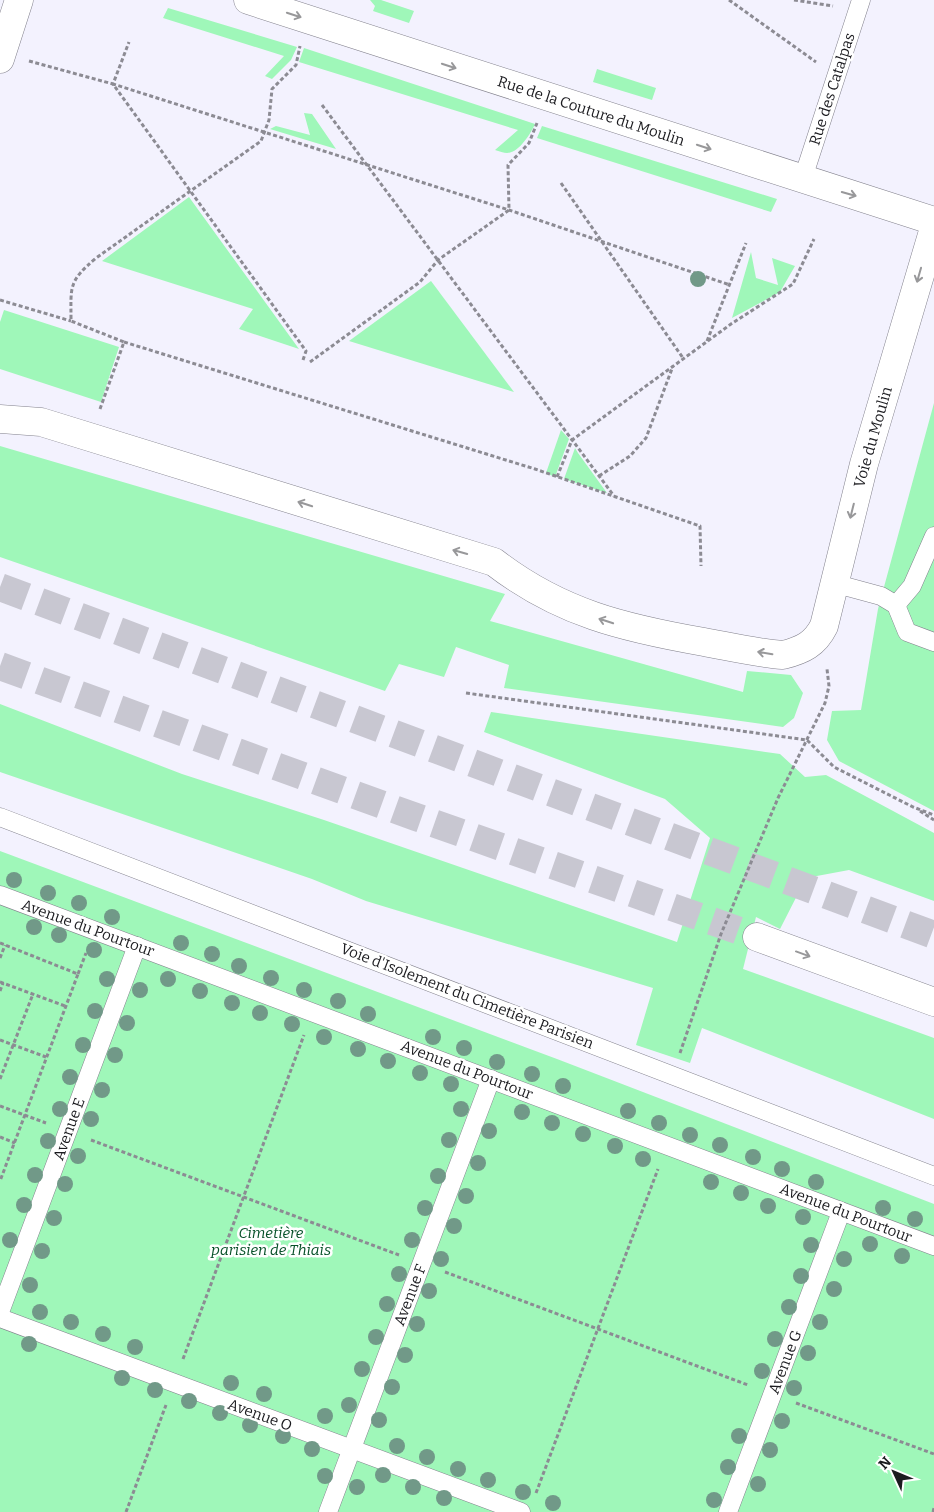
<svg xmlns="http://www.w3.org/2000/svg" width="934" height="1512" font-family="Bitter,serif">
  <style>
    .green { fill: #9ff7b9 }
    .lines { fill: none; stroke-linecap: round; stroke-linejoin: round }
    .motorway-tunnel { stroke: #c8c7d1; stroke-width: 28; stroke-dasharray: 28 14; stroke-linecap: butt }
    .service-casing { stroke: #83828d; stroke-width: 19 }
    .minor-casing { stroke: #83828d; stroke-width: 29 }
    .motorway-casing { stroke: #83828d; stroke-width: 29 }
    .path { stroke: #8c8b93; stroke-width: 3; stroke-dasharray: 4 2.5; stroke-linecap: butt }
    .service { stroke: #fff; stroke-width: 18 }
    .minor { stroke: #fff; stroke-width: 28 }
    .motorway { stroke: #fff; stroke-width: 28 }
    .tree { fill: #719988 }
    .oneway { stroke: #98989a }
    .labels { text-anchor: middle; stroke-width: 5; stroke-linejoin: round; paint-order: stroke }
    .street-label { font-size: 15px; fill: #1b1b1f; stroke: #fff }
    .park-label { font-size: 15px; font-style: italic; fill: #065028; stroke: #fff }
  </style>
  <rect width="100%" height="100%" fill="#f3f2fe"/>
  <g class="green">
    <polygon points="370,0 381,0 414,11 409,23 373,11 375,6"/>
    <polygon points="168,8 297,47 291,60 272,79 265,76 284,56 163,18"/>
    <path d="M 304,48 L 535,124 C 531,133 519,153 507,153 C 504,153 499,151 495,150 L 518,130 L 299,62 Z"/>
    <polygon points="597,69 656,88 652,100 593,82"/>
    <polygon points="304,113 312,114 336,149 270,129 276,126 310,135"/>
    <polygon points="542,126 777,199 771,212 537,138"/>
    <polygon points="189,197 299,349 239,329 253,309 102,261"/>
    <polygon points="751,252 756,278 778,285 772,258 795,266 780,292 732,318"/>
    <polygon points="431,281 514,392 349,341"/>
    <polygon points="4,310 119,347 101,402 0,369 0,322"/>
    <polygon points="934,403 934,811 839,761 827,740 832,711 861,710 878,609"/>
    <polygon points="561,430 569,439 555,477 546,473"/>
    <polygon points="0,446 505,594 490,621 743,692 747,671 791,675 803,693 794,718 783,727 504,688 509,665 456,647 444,677 399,664 385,691 0,557"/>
    <polygon points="575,448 578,453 607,493 564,479"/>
    <polygon points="0,704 182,774 324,820 677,942 710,838 665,799 484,732 491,712 780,754 805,777 826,775 934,833 934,901 849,870 806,878 780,929 756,917 743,969 934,1038 934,1119 702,1028 690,1063 636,1045 653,988 366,901 312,879 0,772"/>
    <polygon points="0,851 557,1059 934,1204 934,1512 0,1512"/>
  </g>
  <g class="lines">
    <g class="motorway-tunnel">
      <polyline points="0,587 934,935"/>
      <polyline points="0,666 416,817 757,937"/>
    </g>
    <defs>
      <g id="service">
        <polyline points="803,178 861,0"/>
        <polyline points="833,583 881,596 896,605 907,632 934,642"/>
        <polyline points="896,605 912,586 934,536"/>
        <polyline points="0,817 934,1176"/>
        <polyline points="0,895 934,1246"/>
        <polyline points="0,1312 137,946"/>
        <polyline points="0,1318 521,1512"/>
        <polyline points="328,1512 491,1079"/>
        <polyline points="728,1512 841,1212"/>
      </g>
      <g id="minor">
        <polyline points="248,0 934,221"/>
        <polyline points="0,59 19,0"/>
        <path d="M 0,419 L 41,422 L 494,562 C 560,613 624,628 704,642 C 731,647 757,653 783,655 C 803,650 815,644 824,626 L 864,464 L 934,228"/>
      </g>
      <polyline id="motorway" points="757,937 934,1002"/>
    </defs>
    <use href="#service" class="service-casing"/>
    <use href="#minor" class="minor-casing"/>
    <use href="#motorway" class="motorway-casing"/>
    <g class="path">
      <polyline points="729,0 816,62"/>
      <polyline points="794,0 833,6"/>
      <polyline points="29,61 113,84 129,42"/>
      <polyline points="322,105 614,496"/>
      <polyline points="561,183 683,358"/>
      <polyline points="0,300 71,321"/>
      <polyline points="707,341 746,243"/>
      <polyline points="124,342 535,469 700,526 701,566"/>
      <polyline points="303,360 306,351 113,84 509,210 730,285"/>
      <polyline points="310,362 420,282 438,260 509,210 508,165 529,143 537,123"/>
      <path d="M 100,409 L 124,342 L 71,321 C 71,286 68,282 96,258 L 261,141 L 269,120 L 272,89 L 296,65 L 300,46"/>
      <polyline points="599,476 630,456 646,438 673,366"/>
      <polyline points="557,477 572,440 731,324 793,284 814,239"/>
      <polyline points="466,693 807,740 834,767 913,807 934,815"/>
      <polyline points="920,811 934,820"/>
      <polyline points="0,943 78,974 0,1181"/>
      <polyline points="0,958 5,945"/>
      <polyline points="78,974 86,953"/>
      <polyline points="0,982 65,1006"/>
      <polyline points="0,991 3,983"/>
      <polyline points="0,1040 46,1057"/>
      <polyline points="680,1053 721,934 778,798 825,703 829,686 827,669"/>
      <polyline points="0,1079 33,994"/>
      <polyline points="0,1106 46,1123"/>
      <polyline points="0,1137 15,1143"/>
      <polyline points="91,1140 399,1255"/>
      <polyline points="445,1272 748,1385"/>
      <polyline points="183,1359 304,1035"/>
      <polyline points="796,1403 934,1454"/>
      <polyline points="536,1493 658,1169"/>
      <polyline points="126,1512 166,1405"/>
      <polyline points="933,1512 934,1508"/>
    </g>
    <use href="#service" class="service"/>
    <use href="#minor" class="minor"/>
    <use href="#motorway" class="motorway"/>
  </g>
  <g class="tree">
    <circle cx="698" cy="279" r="8"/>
    <circle cx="14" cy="880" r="8"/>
    <circle cx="48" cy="893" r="8"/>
    <circle cx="79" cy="903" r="8"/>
    <circle cx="112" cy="917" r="8"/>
    <circle cx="34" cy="927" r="8"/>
    <circle cx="59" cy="935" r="8"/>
    <circle cx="181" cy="943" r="8"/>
    <circle cx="94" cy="950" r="8"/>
    <circle cx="212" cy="954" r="8"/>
    <circle cx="239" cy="966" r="8"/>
    <circle cx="271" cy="978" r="8"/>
    <circle cx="107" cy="979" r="8"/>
    <circle cx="168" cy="979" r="8"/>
    <circle cx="140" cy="990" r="8"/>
    <circle cx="304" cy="990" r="8"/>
    <circle cx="200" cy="991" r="8"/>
    <circle cx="338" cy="1001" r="8"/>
    <circle cx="232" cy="1003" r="8"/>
    <circle cx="95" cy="1011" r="8"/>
    <circle cx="260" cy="1013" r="8"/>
    <circle cx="368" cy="1014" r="8"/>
    <circle cx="127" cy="1023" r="8"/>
    <circle cx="292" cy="1024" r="8"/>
    <circle cx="324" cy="1037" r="8"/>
    <circle cx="433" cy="1037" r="8"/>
    <circle cx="83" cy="1045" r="8"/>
    <circle cx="464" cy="1048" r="8"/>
    <circle cx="358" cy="1049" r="8"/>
    <circle cx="115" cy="1055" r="8"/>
    <circle cx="388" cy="1061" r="8"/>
    <circle cx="497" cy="1062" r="8"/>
    <circle cx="420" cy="1073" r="8"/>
    <circle cx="532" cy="1074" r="8"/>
    <circle cx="70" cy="1077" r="8"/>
    <circle cx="451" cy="1084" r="8"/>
    <circle cx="563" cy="1086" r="8"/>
    <circle cx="102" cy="1090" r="8"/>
    <circle cx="60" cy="1109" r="8"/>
    <circle cx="461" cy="1109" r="8"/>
    <circle cx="628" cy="1111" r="8"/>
    <circle cx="522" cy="1112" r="8"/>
    <circle cx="91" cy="1119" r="8"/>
    <circle cx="552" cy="1123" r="8"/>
    <circle cx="659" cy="1123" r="8"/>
    <circle cx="489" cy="1131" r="8"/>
    <circle cx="583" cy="1134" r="8"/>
    <circle cx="690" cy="1135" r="8"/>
    <circle cx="449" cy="1140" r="8"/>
    <circle cx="48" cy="1141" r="8"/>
    <circle cx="720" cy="1145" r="8"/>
    <circle cx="615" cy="1146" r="8"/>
    <circle cx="78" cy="1156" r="8"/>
    <circle cx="753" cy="1157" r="8"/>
    <circle cx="643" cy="1159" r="8"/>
    <circle cx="478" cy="1163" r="8"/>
    <circle cx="782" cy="1169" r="8"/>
    <circle cx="35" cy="1175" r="8"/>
    <circle cx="438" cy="1176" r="8"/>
    <circle cx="711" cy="1182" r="8"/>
    <circle cx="816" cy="1182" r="8"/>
    <circle cx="65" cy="1184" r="8"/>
    <circle cx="741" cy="1193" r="8"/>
    <circle cx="466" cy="1196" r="8"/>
    <circle cx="24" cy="1205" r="8"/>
    <circle cx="768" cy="1206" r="8"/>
    <circle cx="425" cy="1208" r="8"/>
    <circle cx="883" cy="1208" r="8"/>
    <circle cx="803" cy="1217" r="8"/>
    <circle cx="54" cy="1218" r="8"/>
    <circle cx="915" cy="1219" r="8"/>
    <circle cx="454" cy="1226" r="8"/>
    <circle cx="10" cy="1240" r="8"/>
    <circle cx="412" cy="1240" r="8"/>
    <circle cx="870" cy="1244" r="8"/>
    <circle cx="811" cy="1245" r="8"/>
    <circle cx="42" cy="1251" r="8"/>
    <circle cx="902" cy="1256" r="8"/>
    <circle cx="441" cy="1259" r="8"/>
    <circle cx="844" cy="1259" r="8"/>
    <circle cx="399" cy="1274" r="8"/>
    <circle cx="801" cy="1276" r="8"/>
    <circle cx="30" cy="1285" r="8"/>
    <circle cx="834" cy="1289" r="8"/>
    <circle cx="429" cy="1291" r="8"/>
    <circle cx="387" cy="1304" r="8"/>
    <circle cx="789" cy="1307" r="8"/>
    <circle cx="40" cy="1312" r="8"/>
    <circle cx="71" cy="1322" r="8"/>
    <circle cx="820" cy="1322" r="8"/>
    <circle cx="417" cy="1324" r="8"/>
    <circle cx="103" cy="1334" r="8"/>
    <circle cx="376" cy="1337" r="8"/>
    <circle cx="775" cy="1339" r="8"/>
    <circle cx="29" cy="1344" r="8"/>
    <circle cx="135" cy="1347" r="8"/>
    <circle cx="808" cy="1353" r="8"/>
    <circle cx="405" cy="1355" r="8"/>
    <circle cx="362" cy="1369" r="8"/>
    <circle cx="762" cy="1371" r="8"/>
    <circle cx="122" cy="1378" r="8"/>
    <circle cx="231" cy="1383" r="8"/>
    <circle cx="392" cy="1387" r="8"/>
    <circle cx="794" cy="1388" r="8"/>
    <circle cx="155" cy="1390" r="8"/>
    <circle cx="264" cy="1394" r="8"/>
    <circle cx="189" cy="1401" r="8"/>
    <circle cx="349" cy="1405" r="8"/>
    <circle cx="220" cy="1413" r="8"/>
    <circle cx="325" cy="1416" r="8"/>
    <circle cx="379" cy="1420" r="8"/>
    <circle cx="782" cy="1421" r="8"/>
    <circle cx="250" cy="1425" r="8"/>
    <circle cx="283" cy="1436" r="8"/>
    <circle cx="739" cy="1436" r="8"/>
    <circle cx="397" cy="1446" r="8"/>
    <circle cx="312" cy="1449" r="8"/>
    <circle cx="770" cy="1450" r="8"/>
    <circle cx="427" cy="1457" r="8"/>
    <circle cx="728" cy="1467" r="8"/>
    <circle cx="458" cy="1469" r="8"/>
    <circle cx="383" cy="1475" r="8"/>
    <circle cx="325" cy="1476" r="8"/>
    <circle cx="488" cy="1480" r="8"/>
    <circle cx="758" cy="1484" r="8"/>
    <circle cx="357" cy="1487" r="8"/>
    <circle cx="413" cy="1487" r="8"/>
    <circle cx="523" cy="1492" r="8"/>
    <circle cx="444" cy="1498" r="8"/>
    <circle cx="714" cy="1500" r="8"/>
    <circle cx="553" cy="1503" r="8"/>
  </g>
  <defs><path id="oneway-shaft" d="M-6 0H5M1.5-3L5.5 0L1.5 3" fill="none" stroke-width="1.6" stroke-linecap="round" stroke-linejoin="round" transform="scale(1.25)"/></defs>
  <g class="oneway">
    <use href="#oneway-shaft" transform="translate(294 15) rotate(18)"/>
    <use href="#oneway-shaft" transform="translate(449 66) rotate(18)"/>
    <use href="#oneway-shaft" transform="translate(704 147) rotate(18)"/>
    <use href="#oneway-shaft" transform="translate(849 194) rotate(16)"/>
    <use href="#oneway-shaft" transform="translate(919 275) rotate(106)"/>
    <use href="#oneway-shaft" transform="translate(305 504) rotate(-162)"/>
    <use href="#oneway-shaft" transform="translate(852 511) rotate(104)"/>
    <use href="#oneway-shaft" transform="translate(460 552) rotate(-164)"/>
    <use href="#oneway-shaft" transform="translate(606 621) rotate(-162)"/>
    <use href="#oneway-shaft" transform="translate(765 653) rotate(-171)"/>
    <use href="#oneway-shaft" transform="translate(803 954) rotate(20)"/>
  </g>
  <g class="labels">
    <g class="street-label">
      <text transform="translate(832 89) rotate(-72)" y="5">Rue des Catalpas</text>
      <text transform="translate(591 111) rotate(18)" y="5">Rue de la Couture du Moulin</text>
      <text transform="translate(873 437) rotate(-74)" y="5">Voie du Moulin</text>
      <text transform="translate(88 928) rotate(20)" y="5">Avenue du Pourtour</text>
      <text transform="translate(467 996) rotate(21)" y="5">Voie d'Isolement du Cimetière Parisien</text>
      <text transform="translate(467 1070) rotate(21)" y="5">Avenue du Pourtour</text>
      <text transform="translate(69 1129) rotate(-70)" y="5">Avenue E</text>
      <text transform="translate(846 1213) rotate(21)" y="5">Avenue du Pourtour</text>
      <text transform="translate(410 1295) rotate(-69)" y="5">Avenue F</text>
      <text transform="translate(785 1362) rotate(-69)" y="5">Avenue G</text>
      <text transform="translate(260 1415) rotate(20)" y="5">Avenue O</text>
    </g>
    <g class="park-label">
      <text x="271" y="1238">Cimetière<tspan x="271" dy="17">parisien de Thiais</tspan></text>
    </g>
  </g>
  <g transform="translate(894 1472) rotate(314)" stroke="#ffffff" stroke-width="4" paint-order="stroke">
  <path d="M0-4L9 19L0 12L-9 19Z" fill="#1b1b1f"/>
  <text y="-8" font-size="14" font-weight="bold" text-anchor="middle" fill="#1b1b1f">N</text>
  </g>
</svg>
